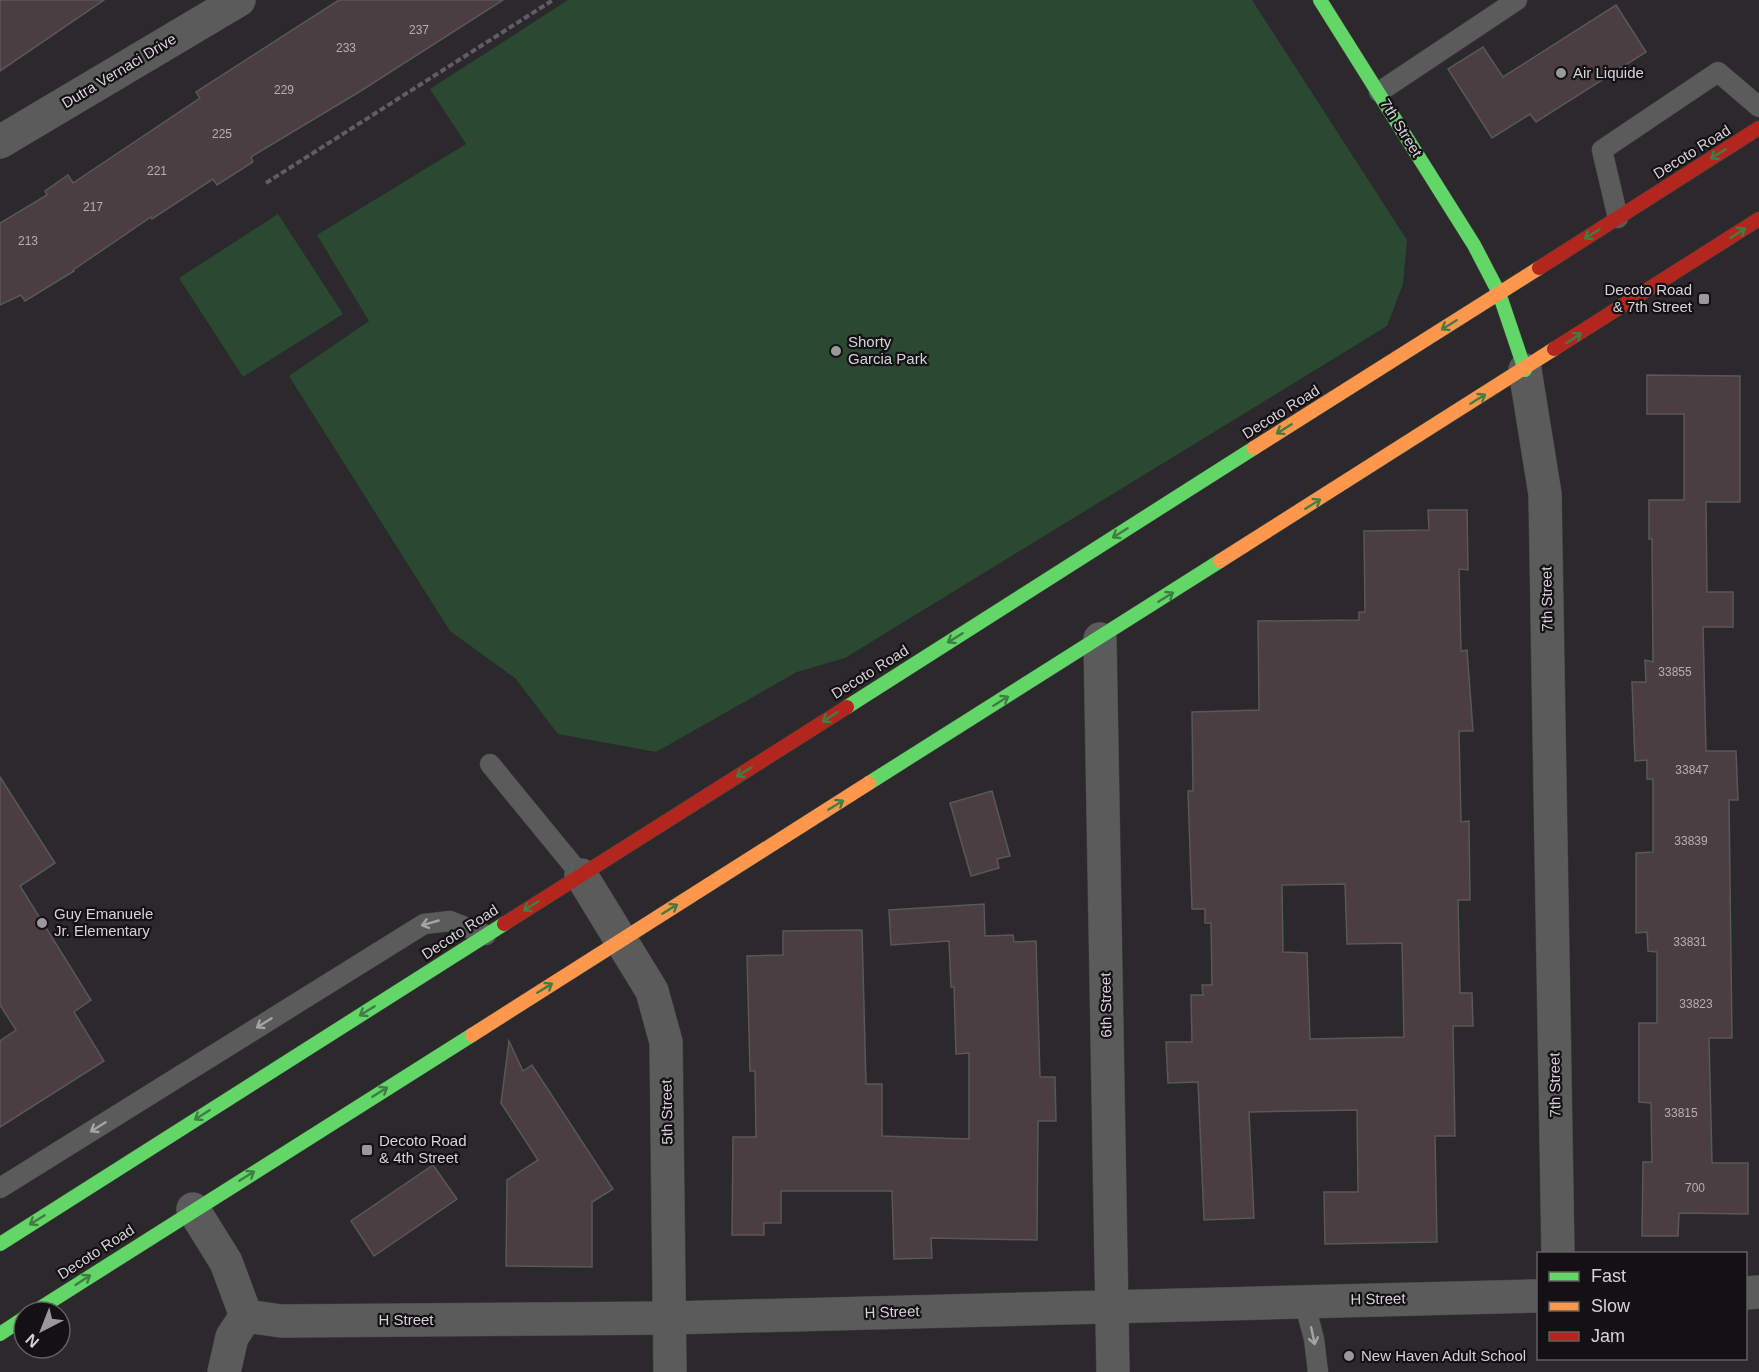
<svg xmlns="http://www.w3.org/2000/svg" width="1759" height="1372" font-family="Arial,sans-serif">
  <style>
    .green { fill: #2a4832 }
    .building { fill: #4a3e43; stroke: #595758; stroke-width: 1.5; fill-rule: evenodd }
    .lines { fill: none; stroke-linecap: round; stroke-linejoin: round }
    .lane-casing { stroke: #464446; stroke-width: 21 }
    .street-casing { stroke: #464446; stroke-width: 34 }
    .fast-casing { stroke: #464446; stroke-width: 15 }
    .slow-casing { stroke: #464446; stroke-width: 15 }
    .jam-casing { stroke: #464446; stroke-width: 15 }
    .path { stroke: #605e60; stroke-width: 4; stroke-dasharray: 6 3; stroke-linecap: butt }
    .lane { stroke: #5c5b5c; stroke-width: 20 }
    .street { stroke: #5c5b5c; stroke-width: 33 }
    .fast { stroke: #63d668; stroke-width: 14 }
    .slow { stroke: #ff974d; stroke-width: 14 }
    .jam { stroke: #b3261e; stroke-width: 14 }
    .oneway { stroke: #3f7d42 }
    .oneway2 { stroke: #a5a3a5 }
    .poi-dot { fill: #9a989a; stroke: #131113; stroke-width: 2 }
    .labels { text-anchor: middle; stroke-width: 4.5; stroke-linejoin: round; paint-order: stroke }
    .number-label { font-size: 12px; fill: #b3aeb1 }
    .street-label { font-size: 15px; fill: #d6d3d6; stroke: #131113 }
    .poi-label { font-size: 15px; fill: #d6d3d6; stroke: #131113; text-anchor: start }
  </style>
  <rect width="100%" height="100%" fill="#2b292b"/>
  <g class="green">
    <polygon points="568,0 1252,0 1407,240 1403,284 1387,326 845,658 797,672 656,752 558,734 515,678 450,631 289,376 369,321 317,235 466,144 430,89"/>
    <polygon points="278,214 343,314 243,377 179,278"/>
  </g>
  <g class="building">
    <polygon points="0,0 104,0 0,71"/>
    <polygon points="339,0 503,0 359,92 251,157 253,162 217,185 213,179 152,219 151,217 73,270 74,271 25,301 21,295 0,305 0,223 47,195 45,191 68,175 73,183 200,98 196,92"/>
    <polygon points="1616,5 1646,52 1536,122 1530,114 1492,138 1448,69 1483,47 1503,77"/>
    <polygon points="1647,375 1740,376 1740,502 1706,502 1707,592 1733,592 1733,627 1703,627 1706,751 1736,751 1738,800 1729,800 1732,1038 1709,1038 1712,1163 1748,1163 1748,1214 1679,1213 1678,1236 1642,1236 1643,1162 1652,1162 1651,1103 1639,1102 1639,1023 1657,1023 1657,952 1648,951 1647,932 1636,933 1636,853 1653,852 1653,779 1647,779 1647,760 1635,761 1632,682 1646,682 1645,660 1653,662 1652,539 1649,539 1649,500 1684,500 1684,414 1647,414"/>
    <path d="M 1428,510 L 1467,510 L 1468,570 L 1459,569 L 1461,651 L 1467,650 L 1473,731 L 1459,731 L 1461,822 L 1469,821 L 1470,900 L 1458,900 L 1460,993 L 1472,993 L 1473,1026 L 1453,1026 L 1455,1136 L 1435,1136 L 1437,1242 L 1325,1244 L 1324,1192 L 1358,1192 L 1357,1110 L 1249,1112 L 1254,1218 L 1204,1220 L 1198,1082 L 1168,1083 L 1166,1042 L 1192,1042 L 1191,995 L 1203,995 L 1202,985 L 1212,985 L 1211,923 L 1205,923 L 1205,909 L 1192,909 L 1188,791 L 1193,791 L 1192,712 L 1259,710 L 1258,621 L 1359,620 L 1359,612 L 1365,612 L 1364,531 L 1429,530 ZM 1345,884 L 1347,944 L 1402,943 L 1404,1037 L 1310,1039 L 1307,953 L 1283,952 L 1282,885 Z"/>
    <polygon points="0,777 55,863 20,886 91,1000 74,1012 104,1061 0,1127 0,1041 16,1030 0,1005"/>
    <polygon points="992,791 1010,856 997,859 999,868 971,876 950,803"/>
    <polygon points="984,904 985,936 1013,935 1014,942 1036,941 1040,1077 1055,1077 1056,1121 1038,1121 1037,1240 931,1238 932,1258 894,1259 892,1191 781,1191 781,1223 764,1223 764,1235 732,1235 733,1137 756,1137 755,1071 750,1071 747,956 783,955 783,931 862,930 866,1084 882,1084 882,1136 969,1139 969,1053 956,1054 954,987 951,987 949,941 891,945 889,910"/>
    <polygon points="509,1041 523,1071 532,1065 613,1189 592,1202 592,1267 506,1266 507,1180 538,1160 501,1103"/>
    <polygon points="433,1165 457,1199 374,1256 351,1221"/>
  </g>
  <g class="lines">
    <defs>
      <g id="lane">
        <polyline points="1379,92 1517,0"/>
        <polyline points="1618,218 1602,150 1718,72 1759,107"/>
        <polyline points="490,764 581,875"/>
        <polyline points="0,1188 424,924 450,921 486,935"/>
        <polyline points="1304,1301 1314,1339 1318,1372"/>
      </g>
      <g id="street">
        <polyline points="0,142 239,0"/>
        <polyline points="1525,370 1545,494 1558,1254"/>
        <polyline points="1100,639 1113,1372"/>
        <polyline points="581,875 652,991 666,1042 670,1372"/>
        <polyline points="193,1209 226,1262 246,1316 232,1337 224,1372"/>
        <polyline points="1746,1293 1759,1292"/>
        <polyline points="246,1316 281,1321 669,1318 1538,1296"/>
      </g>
      <g id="fast">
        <polyline points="1320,0 1474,245 1499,293 1525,370"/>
        <polyline points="847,707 1254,448"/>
        <polyline points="869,783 1220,561"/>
        <polyline points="0,1244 504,924"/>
        <polyline points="34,1312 472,1035"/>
        <polyline points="0,1334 24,1318"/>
      </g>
      <g id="slow">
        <polyline points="1254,448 1539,268"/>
        <polyline points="1220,561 1554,349"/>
        <polyline points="472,1035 869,783"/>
      </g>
      <g id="jam">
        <polyline points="1539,268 1759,128"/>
        <polyline points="1554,349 1759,219"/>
        <polyline points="504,924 847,707"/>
      </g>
    </defs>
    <use href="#lane" class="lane-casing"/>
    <use href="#street" class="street-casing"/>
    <use href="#fast" class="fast-casing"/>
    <use href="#slow" class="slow-casing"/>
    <use href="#jam" class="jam-casing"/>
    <polyline class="path" points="266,183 553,0"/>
    <use href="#lane" class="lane"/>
    <use href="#street" class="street"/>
    <use href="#fast" class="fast"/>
    <use href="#slow" class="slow"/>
    <use href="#jam" class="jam"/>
  </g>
  <defs><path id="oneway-shaft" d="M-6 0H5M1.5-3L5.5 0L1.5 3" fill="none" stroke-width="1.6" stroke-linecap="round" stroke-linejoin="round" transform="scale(1.5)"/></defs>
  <g class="oneway">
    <use href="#oneway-shaft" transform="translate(1718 154) rotate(148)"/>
    <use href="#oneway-shaft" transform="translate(1738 233) rotate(-33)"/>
    <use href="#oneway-shaft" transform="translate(1592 234) rotate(148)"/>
    <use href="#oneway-shaft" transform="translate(1449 325) rotate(148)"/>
    <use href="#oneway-shaft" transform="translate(1574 338) rotate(-33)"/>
    <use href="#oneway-shaft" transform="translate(1478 399) rotate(-32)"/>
    <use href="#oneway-shaft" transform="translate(1284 429) rotate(148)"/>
    <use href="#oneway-shaft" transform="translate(1313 504) rotate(-32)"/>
    <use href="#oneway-shaft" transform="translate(1120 533) rotate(148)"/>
    <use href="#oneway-shaft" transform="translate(1166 597) rotate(-32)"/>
    <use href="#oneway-shaft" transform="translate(955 638) rotate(148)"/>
    <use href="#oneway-shaft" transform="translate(1001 701) rotate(-32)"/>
    <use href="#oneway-shaft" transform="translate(830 717) rotate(147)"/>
    <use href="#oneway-shaft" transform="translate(744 772) rotate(148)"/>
    <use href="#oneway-shaft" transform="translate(836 805) rotate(-32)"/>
    <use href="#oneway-shaft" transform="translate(531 906) rotate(148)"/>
    <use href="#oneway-shaft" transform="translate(670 909) rotate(-32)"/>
    <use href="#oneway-shaft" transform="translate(545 988) rotate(-32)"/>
    <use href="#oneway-shaft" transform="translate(367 1011) rotate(148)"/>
    <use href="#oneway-shaft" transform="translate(380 1092) rotate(-32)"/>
    <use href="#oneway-shaft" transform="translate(202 1115) rotate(148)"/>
    <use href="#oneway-shaft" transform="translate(247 1176) rotate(-32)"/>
    <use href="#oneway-shaft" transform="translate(37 1220) rotate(148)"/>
    <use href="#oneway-shaft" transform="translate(83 1280) rotate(-33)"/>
  </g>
  <g class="oneway2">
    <use href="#oneway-shaft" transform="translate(430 923) rotate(164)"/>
    <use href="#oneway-shaft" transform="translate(264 1023) rotate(148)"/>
    <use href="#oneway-shaft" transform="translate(98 1127) rotate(148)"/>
    <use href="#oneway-shaft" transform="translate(1313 1336) rotate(78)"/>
  </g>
  <g class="poi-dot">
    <circle cx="1561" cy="73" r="6"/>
    <rect x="1698" y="293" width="12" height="12" rx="3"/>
    <circle cx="836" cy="351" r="6"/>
    <circle cx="42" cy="923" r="6"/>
    <rect x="361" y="1144" width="12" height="12" rx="3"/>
    <circle cx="1349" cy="1356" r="6"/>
  </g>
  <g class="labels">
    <g class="number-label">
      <text x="419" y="34">237</text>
      <text x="346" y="52">233</text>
      <text x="284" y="94">229</text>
      <text x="222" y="138">225</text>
      <text x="157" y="175">221</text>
      <text x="93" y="211">217</text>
      <text x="28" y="245">213</text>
      <text x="1675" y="676">33855</text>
      <text x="1692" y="774">33847</text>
      <text x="1691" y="845">33839</text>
      <text x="1690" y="946">33831</text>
      <text x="1696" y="1008">33823</text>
      <text x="1681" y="1117">33815</text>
      <text x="1695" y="1192">700</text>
    </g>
    <g class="street-label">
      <text transform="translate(119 71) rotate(-31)" y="5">Dutra Vernaci Drive</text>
      <text transform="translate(1401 128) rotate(58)" y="5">7th Street</text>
      <text transform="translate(1692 152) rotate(-32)" y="5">Decoto Road</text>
      <text transform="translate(1281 412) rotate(-32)" y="5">Decoto Road</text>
      <text transform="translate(1547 599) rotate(-91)" y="5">7th Street</text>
      <text transform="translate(870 672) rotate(-32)" y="5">Decoto Road</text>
      <text transform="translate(460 932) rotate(-33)" y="5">Decoto Road</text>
      <text transform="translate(1106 1005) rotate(-91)" y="5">6th Street</text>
      <text transform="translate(1555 1085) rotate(-91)" y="5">7th Street</text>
      <text transform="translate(667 1112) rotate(-91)" y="5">5th Street</text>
      <text transform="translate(96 1252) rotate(-33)" y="5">Decoto Road</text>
      <text transform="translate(1378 1299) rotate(-1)" y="5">H Street</text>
      <text transform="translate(892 1312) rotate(-2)" y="5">H Street</text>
      <text x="406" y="1325">H Street</text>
    </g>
    <g class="poi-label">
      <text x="1573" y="78">Air Liquide</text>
      <text x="1692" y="295" text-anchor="end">Decoto Road<tspan x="1692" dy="17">&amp; 7th Street</tspan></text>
      <text x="848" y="347">Shorty<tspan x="848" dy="17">Garcia Park</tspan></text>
      <text x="54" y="919">Guy Emanuele<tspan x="54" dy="17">Jr. Elementary</tspan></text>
      <text x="379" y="1146">Decoto Road<tspan x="379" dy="17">&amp; 4th Street</tspan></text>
      <text x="1361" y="1361">New Haven Adult School</text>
    </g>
  </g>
  <rect x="1537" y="1252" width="210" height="108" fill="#131113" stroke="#615f61" stroke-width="1.5"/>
  <rect x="1549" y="1272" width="30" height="9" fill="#63d668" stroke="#615f61" stroke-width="1.5"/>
  <text x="1591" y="1282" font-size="18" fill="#d6d3d6">Fast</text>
  <rect x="1549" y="1302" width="30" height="9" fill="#ff974d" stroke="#615f61" stroke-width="1.5"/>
  <text x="1591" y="1312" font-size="18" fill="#d6d3d6">Slow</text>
  <rect x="1549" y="1332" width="30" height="9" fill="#b3261e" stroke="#615f61" stroke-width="1.5"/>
  <text x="1591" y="1342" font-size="18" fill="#d6d3d6">Jam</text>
  <g transform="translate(42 1330) rotate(222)"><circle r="28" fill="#131113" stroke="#615f61" stroke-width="1.5"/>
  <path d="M0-4.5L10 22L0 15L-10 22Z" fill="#9a989a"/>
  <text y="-9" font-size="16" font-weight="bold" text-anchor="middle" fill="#d6d3d6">N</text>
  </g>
</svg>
